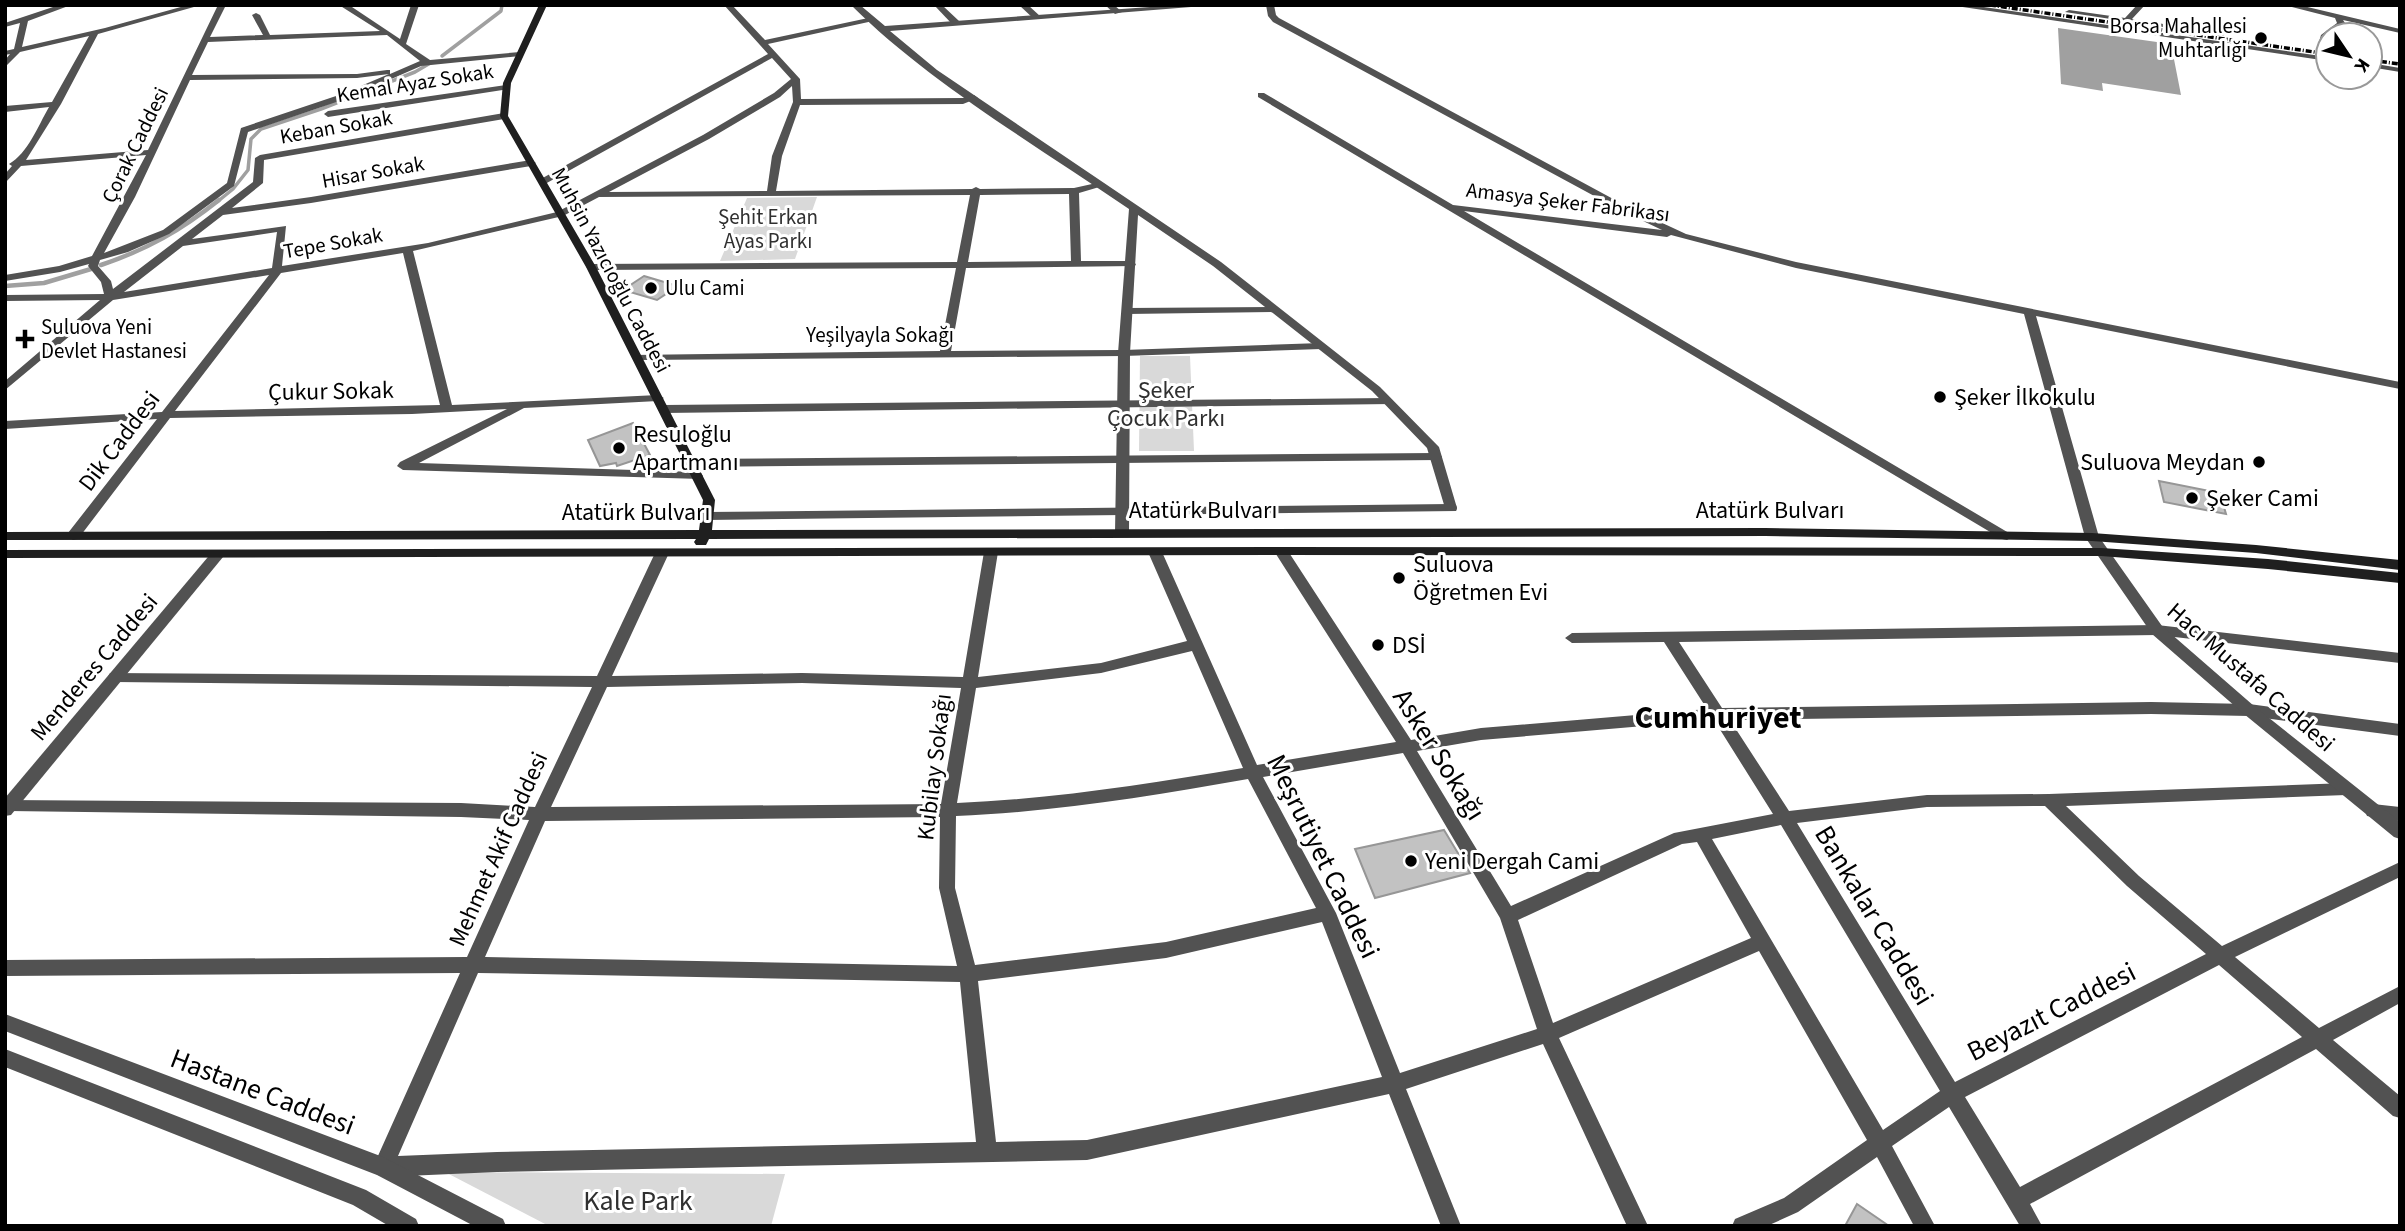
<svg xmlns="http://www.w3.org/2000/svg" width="2405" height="1231" font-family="'Source Sans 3',sans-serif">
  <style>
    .green { fill: #d9d9d9 }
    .water { fill: #a0a0a0 }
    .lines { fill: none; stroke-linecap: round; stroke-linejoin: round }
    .stream-far1 { stroke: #a0a0a0; stroke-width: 3.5 }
    .stream { stroke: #a0a0a0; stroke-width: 4.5 }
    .building { fill: #c2c2c2; stroke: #969696; stroke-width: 2 }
    .minor { fill: #525252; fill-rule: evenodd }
    .tertiary { fill: #525252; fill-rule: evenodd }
    .secondary { fill: #1f1f1f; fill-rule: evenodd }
    .rail { stroke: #000; stroke-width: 3.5; stroke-dasharray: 6 2 1 2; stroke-linecap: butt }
    .poi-dot { fill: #000; stroke: #fff; stroke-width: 2.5 }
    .labels { text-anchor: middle; stroke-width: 6; stroke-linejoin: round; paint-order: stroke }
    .far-poi-label { font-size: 21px; fill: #000; stroke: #fff; text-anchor: start }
    .far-street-label { font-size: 21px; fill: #000; stroke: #fff }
    .far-park-label { font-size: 21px; fill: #303030; stroke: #fff }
    .park-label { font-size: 24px; fill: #303030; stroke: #fff }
    .street-label { font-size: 24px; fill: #000; stroke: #fff }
    .poi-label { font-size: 24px; fill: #000; stroke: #fff; text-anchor: start }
    .near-street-label { font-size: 28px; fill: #000; stroke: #fff }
    .near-park-label { font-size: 28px; fill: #303030; stroke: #fff }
    .district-label { font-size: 32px; font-weight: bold; fill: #000; stroke: #fff }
  </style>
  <rect width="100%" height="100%" fill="#fff"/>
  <g class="green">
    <polygon points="817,197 795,259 720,261 747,198"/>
    <polygon points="1140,356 1190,356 1194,451 1139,451"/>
    <polygon points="445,1172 785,1174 771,1226 549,1226"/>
  </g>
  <polygon class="water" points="2058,28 2171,44 2181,95 2102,83 2103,91 2061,84"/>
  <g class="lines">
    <g class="stream-far1">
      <polyline points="442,56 501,11 502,5"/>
      <polyline points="217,202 233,189 248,170 251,139 261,129 321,109 415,72 432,62"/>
    </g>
    <g class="stream">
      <path d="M 101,265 C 148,249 180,231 219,200"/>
      <polyline points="5,286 44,283 91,269"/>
    </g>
  </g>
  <g class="building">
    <polygon points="644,276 678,286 657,300 623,290"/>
    <polygon points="633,423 650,455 617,466 616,463 600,466 588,440"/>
    <polygon points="2159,481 2220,493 2226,514 2164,502"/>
    <polygon points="1444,830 1470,873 1375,898 1355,849"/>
    <polygon points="1857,1204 1889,1226 1845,1226"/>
  </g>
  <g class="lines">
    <g class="minor">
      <path d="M 59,5 L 71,5 L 28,21 L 22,47 L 105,28 L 188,5 L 201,5 L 98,34 L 61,104 L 26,160 L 148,150 L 218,5 L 226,5 L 210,37 L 263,35 L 252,15 L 256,13 L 260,15 L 270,35 L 380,31 L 339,5 L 349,5 L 400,39 L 411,5 L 419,5 L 406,44 L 430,60 L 520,52 L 524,54 L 520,56 L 421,66 L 348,98 L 248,132 L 234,186 L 169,234 L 128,252 L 100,260 L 98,266 L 111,281 L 113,289 L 253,182 L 255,158 L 260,155 L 504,113 L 508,116 L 504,119 L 264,160 L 263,183 L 232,208 L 311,197 L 531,160 L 536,163 L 531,166 L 311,203 L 223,215 L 192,239 L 286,226 L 282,266 L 428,243 L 557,212 L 703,135 L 774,93 L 791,79 L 772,58 L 545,184 L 539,184 L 539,180 L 768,54 L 724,5 L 732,5 L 765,40 L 873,17 L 873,21 L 768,44 L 800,79 L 801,99 L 963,98 L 974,95 L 978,98 L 963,104 L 800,105 L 782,156 L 776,191 L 972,189 L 976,187 L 980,189 L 1074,188 L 1101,182 L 1106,185 L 1079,193 L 1081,261 L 1131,261 L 1136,264 L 1135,266 L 966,268 L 951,351 L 1124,350 L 1321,343 L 1327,346 L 1321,349 L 1124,356 L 637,360 L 633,359 L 633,355 L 940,351 L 956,268 L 591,270 L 586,267 L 591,264 L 957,262 L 970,195 L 599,197 L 563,216 L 413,251 L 452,405 L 658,395 L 664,398 L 658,401 L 524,408 L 419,463 L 697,472 L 701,473 L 703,476 L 701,479 L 403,470 L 397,466 L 400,462 L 507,409 L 412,414 L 170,418 L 78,539 L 73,540 L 66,536 L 68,533 L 157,419 L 5,429 L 5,421 L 162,412 L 269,275 L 113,300 L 5,390 L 5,381 L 100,300 L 5,301 L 5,295 L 104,294 L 101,282 L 88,266 L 89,264 L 60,272 L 5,281 L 5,275 L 59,266 L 92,256 L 146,155 L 21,166 L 5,183 L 5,174 L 12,166 L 9,164 C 28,153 38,126 49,107 L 5,112 L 5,106 L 52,102 L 89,36 L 20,52 L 5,67 L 5,60 L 10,54 L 5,55 L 5,51 L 14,49 L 20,23 L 5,27 L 5,23 ZM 387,35 L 420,61 L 390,74 L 390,70 L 387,70 L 357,74 L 192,75 L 208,42 ZM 389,74 L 342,94 L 241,128 L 227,183 L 163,230 L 104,253 L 135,197 L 190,80 L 357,78 ZM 792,86 L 793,102 L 772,156 L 767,191 L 609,192 L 709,139 L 780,97 ZM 1069,194 L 1071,261 L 968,262 L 980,195 ZM 277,232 L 272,268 L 124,292 L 183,246 ZM 403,253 L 440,405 L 175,411 L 281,273 Z"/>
      <polygon points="934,5 942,5 959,21 959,25 953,25"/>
      <polygon points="1019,5 1028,5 1041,17 1034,19"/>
      <polygon points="1105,5 1114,5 1122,12 1115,14"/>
      <polygon points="1266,5 1274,5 1276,15 1279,18 1628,207 1686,234 1796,262 2400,382 2400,389 2036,316 2099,537 2092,541 2085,537 2024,314 1796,268 1671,235 1667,237 1464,211 2014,536 2007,540 2002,539 1258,97 1258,93 1264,93 1453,205 1662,230 1622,211 1273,22 1268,16"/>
      <polygon points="1949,5 1970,5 2328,57 2328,61"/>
      <polygon points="2137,5 2145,5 2132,19 2226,34 2222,36 2065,12 2069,10 2125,18"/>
      <polygon points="2284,5 2299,5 2400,29 2400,33 2343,20 2345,23 2341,30 2328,35 2325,49 2321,51 2317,49 2321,35 2337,23 2335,18"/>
      <polygon points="2370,63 2400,68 2400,72 2370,67"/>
      <polygon points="506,85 509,85 509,89 328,117 324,114 328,111"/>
      <polygon points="1276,307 1281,310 1280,312 1127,314 1122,311 1127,308"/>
      <polygon points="1388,398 1392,400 1392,404 664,413 658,409 664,405"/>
      <polygon points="1436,453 1440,454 1442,457 1440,460 691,467 685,463 691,459"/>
      <polygon points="1451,504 1456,505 1457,508 1456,511 707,520 701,516 707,512"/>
      <path d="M 1281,547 L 1286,548 L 1411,740 L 1481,728 L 1707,709 L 1664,642 L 1572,643 L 1565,638 L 1572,633 L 2157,625 L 2400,653 L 2400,663 L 2157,635 L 1679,642 L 1722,708 L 2151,702 L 2249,704 L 2400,724 L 2400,736 L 2249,716 L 2151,714 L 1730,720 L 1789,811 L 1927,795 L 2049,794 L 2346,783 L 2352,785 L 2354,789 L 2352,793 L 2346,795 L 2066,806 L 2139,876 L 2222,946 L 2400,862 L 2400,877 L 2235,957 L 2319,1028 L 2400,986 L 2400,1003 L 2333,1040 L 2400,1096 L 2400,1118 L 2393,1116 L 2316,1049 L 2030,1204 L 2042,1226 L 2020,1226 L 1949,1107 L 1892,1146 L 1935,1226 L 1914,1226 L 1877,1157 L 1798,1212 L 1767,1226 L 1732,1226 L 1735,1219 L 1784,1198 L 1867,1140 L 1759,951 L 1559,1038 L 1648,1226 L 1627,1226 L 1543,1044 L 1406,1089 L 1461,1226 L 1441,1226 L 1389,1094 L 1087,1160 L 497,1172 L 383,1177 L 376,1174 L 373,1167 L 460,973 L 5,976 L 5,960 L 467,957 L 529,820 L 461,817 L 9,811 L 5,810 L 5,800 L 461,803 L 535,807 L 592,687 L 115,682 L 110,681 L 108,677 L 110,673 L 597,676 L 655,553 L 662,549 L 669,553 L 612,676 L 802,673 L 963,677 L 984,552 L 991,548 L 998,552 L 978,677 L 1101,663 L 1187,641 L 1148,552 L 1155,548 L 1162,552 L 1257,765 L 1396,742 L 1274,551 ZM 1192,651 L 1243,768 C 1148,784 1053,799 957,803 L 976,688 L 1101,673 ZM 802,683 L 961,688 L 941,804 L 551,807 L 607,687 ZM 1714,720 L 1773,814 L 1674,833 L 1511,906 L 1417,751 L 1481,740 ZM 1403,753 L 1500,918 L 1537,1029 L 1400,1073 L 1336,913 L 1263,777 ZM 1248,779 L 1316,908 L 1166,942 L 975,965 L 955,888 L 956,816 C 1055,812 1151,796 1248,779 ZM 2045,806 L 2127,886 L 2206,954 L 1955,1082 L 1797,823 L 1927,807 ZM 940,817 L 939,888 L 957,966 L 485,957 L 545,821 ZM 1781,825 L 1940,1091 L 1883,1130 L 1712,839 ZM 1697,842 L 1751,938 L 1553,1023 L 1518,920 L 1682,844 ZM 1322,922 L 1382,1077 L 1087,1140 L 996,1142 L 978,981 L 1166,958 ZM 2219,965 L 2302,1037 L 2020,1187 L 1965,1097 ZM 478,973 L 960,982 L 976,1142 L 497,1152 L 398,1156 Z"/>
      <polygon points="2373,804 2400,807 2400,821 2367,816 2365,811 2367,806"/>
    </g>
    <g class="tertiary">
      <path d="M 851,5 L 860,5 L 885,26 L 1178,5 L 1216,5 L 890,31 L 937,70 L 1221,262 L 1380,387 L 1439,447 L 1457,508 L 1456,511 L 1446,511 L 1445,508 L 1427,448 L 1372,391 L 1213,266 L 1138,215 L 1130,353 L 1129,533 L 1122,537 L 1117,536 L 1115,533 L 1118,353 L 1129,209 C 1037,146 928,82 851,5 Z"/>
      <polygon points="2092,533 2097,534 2162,626 2254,706 2400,822 2400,839 2394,837 2244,714 2152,634 2085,537"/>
      <polygon points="218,550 223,551 225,554 223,557 11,815 5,816 5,798 213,551"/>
      <polygon points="5,1014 383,1157 503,1219 506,1226 474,1226 377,1175 5,1031"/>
      <polygon points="5,1049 366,1190 416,1219 419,1226 389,1226 353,1205 5,1067"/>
    </g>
    <g class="secondary">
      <polygon points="539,5 547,5 511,83 508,116 596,267 715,500 712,530 1765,528 2092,533 2256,545 2400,560 2400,570 2256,553 2092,541 1765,536 709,539 706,545 696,545 694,542 696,539 5,540 5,532 699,530 703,500 586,267 500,116 503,83"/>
      <polygon points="1281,547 2101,548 2268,559 2400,573 2400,583 2268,569 2101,556 1281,555 5,558 5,550"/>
    </g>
    <g class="rail">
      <polyline points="1990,5 2328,54"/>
      <polyline points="2370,60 2400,64"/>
    </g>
  </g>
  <g class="poi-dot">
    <circle cx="2261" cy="38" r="7"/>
    <circle cx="651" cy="288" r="7"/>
    <path d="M21.5 328.5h7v7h7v7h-7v7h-7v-7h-7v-7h7z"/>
    <circle cx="1940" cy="397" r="7"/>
    <circle cx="619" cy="448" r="7"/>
    <circle cx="2259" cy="462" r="7"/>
    <circle cx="2192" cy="498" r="7"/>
    <circle cx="1399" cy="578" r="7"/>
    <circle cx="1378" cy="645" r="7"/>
    <circle cx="1411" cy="861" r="7"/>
  </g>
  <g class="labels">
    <g class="far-poi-label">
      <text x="2247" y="33" text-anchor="end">Borsa Mahallesi<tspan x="2247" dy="24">Muhtarlığı</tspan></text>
      <text x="665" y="295">Ulu Cami</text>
      <text x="41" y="334">Suluova Yeni<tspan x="41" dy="24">Devlet Hastanesi</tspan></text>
    </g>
    <g class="far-street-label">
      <text transform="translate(415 83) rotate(-9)" y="7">Kemal Ayaz Sokak</text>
      <text transform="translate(336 127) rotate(-10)" y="7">Keban Sokak</text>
      <text transform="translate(135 145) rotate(-64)" y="7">Çorak Caddesi</text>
      <text transform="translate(373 172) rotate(-10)" y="7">Hisar Sokak</text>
      <text transform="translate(1568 202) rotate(7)" y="7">Amasya Şeker Fabrikası</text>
      <text transform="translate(333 243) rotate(-10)" y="7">Tepe Sokak</text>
      <text transform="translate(611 270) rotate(62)" y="7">Muhsin Yazıcıoğlu Caddesi</text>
      <text x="880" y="342">Yeşilyayla Sokağı</text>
    </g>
    <g class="far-park-label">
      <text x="768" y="224">Şehit Erkan<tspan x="768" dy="24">Ayas Parkı</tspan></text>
    </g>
    <g class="park-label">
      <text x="1166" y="398">Şeker<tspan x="1166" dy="28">Çocuk Parkı</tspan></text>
    </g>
    <g class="street-label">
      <text transform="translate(331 391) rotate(-1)" y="8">Çukur Sokak</text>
      <text transform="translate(119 441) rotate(-53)" y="8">Dik Caddesi</text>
      <text x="1203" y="518">Atatürk Bulvarı</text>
      <text x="1770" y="518">Atatürk Bulvarı</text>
      <text x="636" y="520">Atatürk Bulvarı</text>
      <text transform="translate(94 667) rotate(-50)" y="8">Menderes Caddesi</text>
      <text transform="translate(2251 677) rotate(41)" y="8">Hacı Mustafa Caddesi</text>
      <text transform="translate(934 767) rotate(-83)" y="8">Kubilay Sokağı</text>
      <text transform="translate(498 849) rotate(-66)" y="8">Mehmet Akif Caddesi</text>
    </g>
    <g class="poi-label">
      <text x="1954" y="405">Şeker İlkokulu</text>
      <text x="633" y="442">Resuloğlu<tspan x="633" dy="28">Apartmanı</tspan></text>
      <text x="2245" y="470" text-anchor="end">Suluova Meydan</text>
      <text x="2206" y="506">Şeker Cami</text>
      <text x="1413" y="572">Suluova<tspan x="1413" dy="28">Öğretmen Evi</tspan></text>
      <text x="1392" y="653">DSİ</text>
      <text x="1425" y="869">Yeni Dergah Cami</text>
    </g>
    <g class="near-street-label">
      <text transform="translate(1440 754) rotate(58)" y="10">Asker Sokağı</text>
      <text transform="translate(1324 856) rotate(64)" y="10">Meşrutiyet Caddesi</text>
      <text transform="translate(1875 915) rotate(59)" y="10">Bankalar Caddesi</text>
      <text transform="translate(2051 1011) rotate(-27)" y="10">Beyazıt Caddesi</text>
      <text transform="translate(263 1091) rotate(21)" y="10">Hastane Caddesi</text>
    </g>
    <g class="near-park-label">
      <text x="638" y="1210">Kale Park</text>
    </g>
    <g class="district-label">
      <text x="1718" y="728">Cumhuriyet</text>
    </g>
  </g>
  <rect width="2405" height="1231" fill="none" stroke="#000000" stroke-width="14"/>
  <g transform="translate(2349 56) rotate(125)"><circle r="33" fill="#ffffff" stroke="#999999" stroke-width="2"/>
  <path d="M0-5L12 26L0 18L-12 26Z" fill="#000000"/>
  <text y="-10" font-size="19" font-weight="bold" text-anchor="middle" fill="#000000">K</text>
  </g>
</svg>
